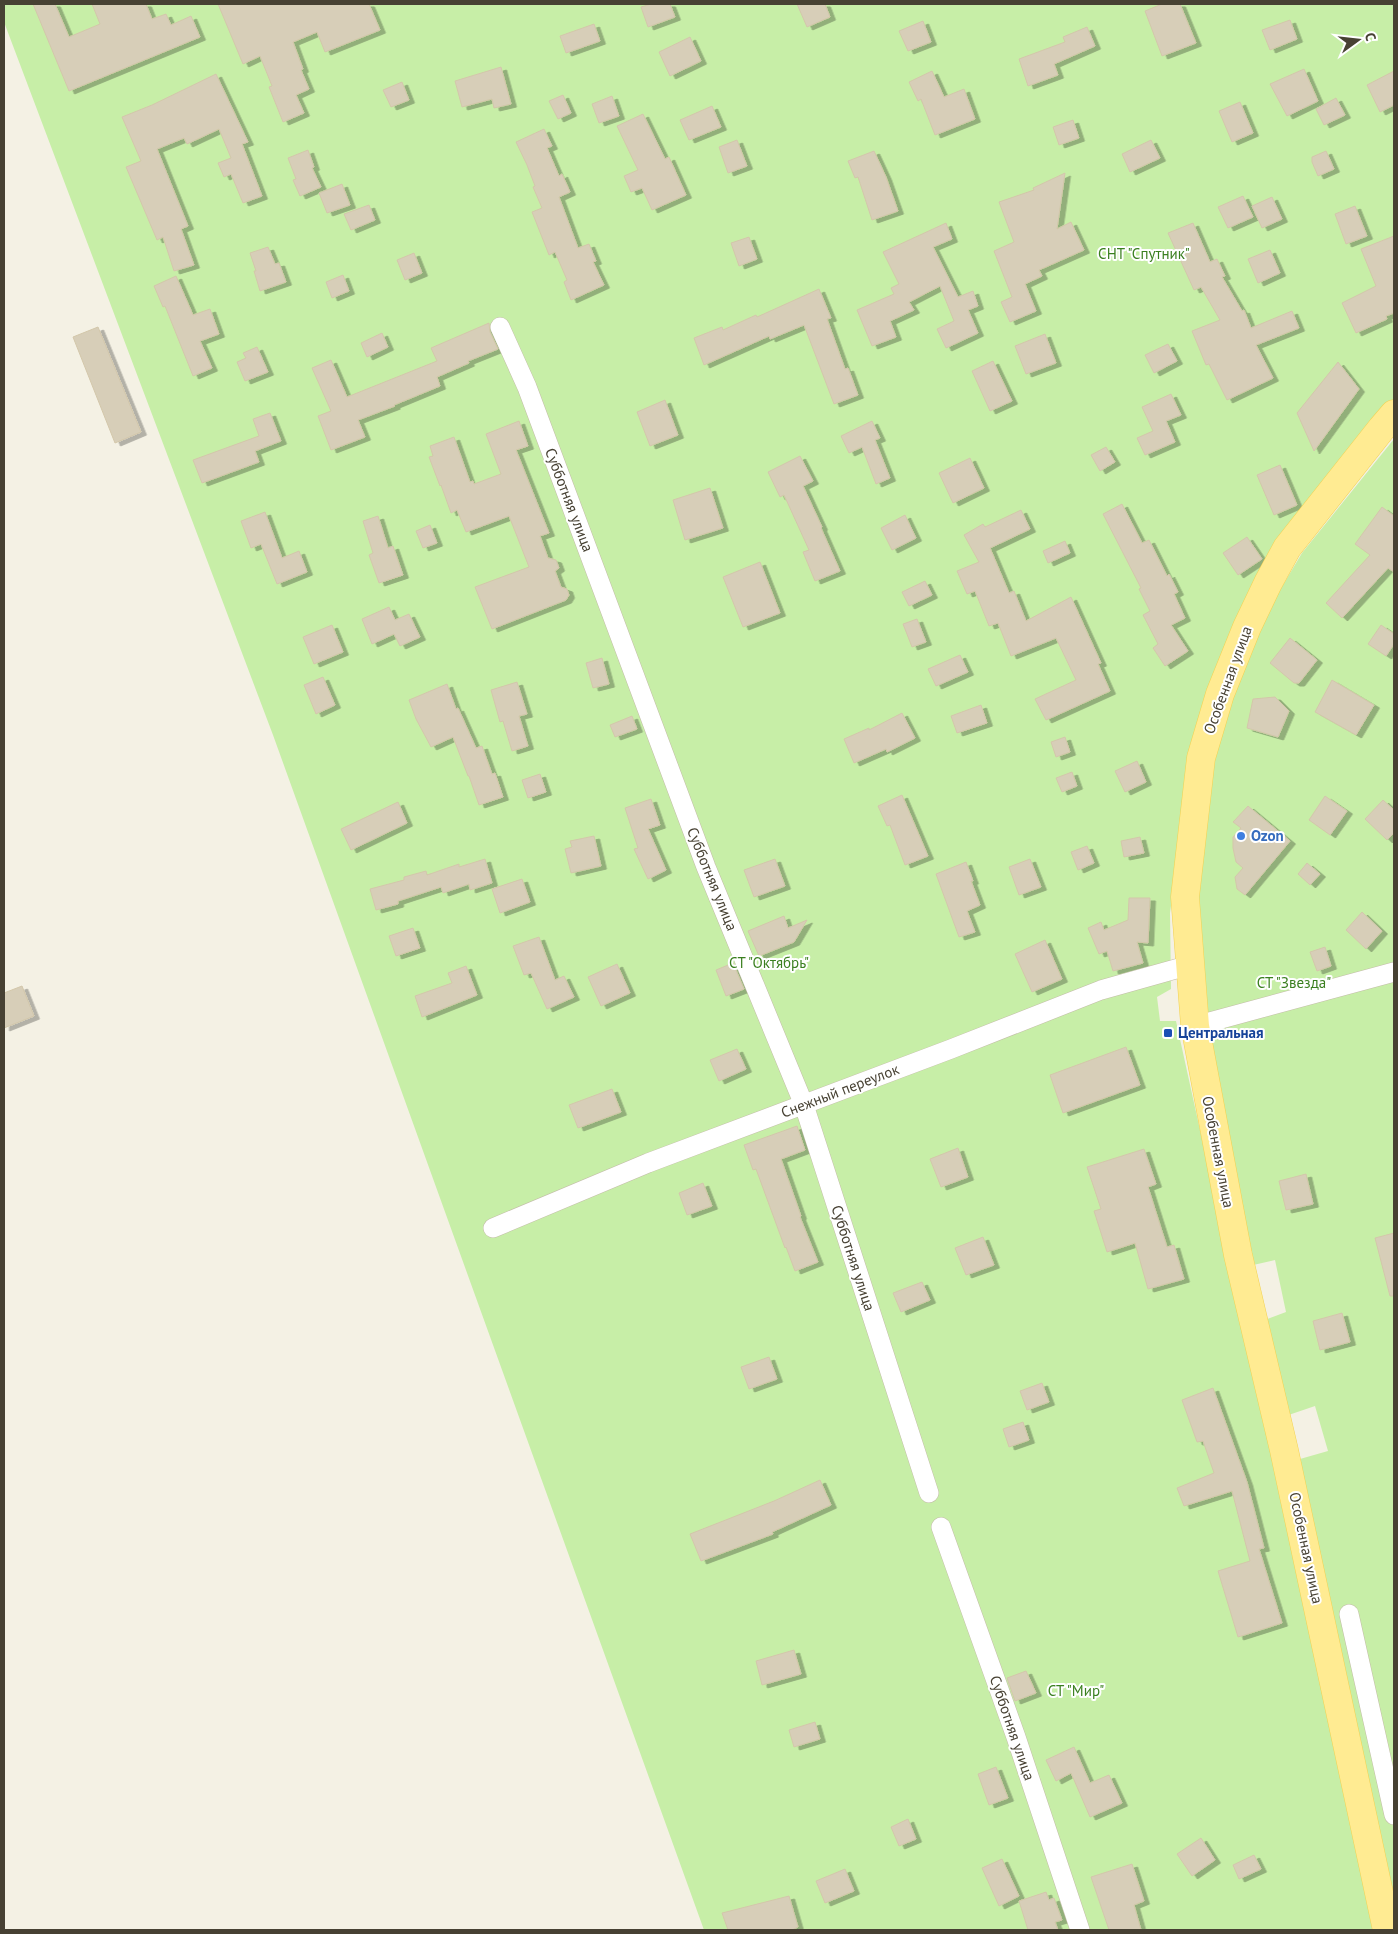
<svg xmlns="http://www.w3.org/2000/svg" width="1398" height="1934" font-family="'PT Sans',sans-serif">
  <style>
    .green { fill: #c7eea7 }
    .building { fill: #d7ceb8; stroke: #d3c7aa; filter: url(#shadow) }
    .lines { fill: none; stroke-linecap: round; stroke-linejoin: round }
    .minor-casing { stroke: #c3bda8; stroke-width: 20 }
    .primary-casing { stroke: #f2d254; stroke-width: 29 }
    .minor { stroke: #fff; stroke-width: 19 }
    .primary { stroke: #ffeb92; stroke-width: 28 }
    .shop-dot { fill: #3f7fe0; stroke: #fff; stroke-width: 2 }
    .transit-dot { fill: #1a4fb4; stroke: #fff; stroke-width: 2 }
    .labels { text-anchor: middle; stroke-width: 4; stroke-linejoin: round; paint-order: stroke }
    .park-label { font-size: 15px; fill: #3a7f1f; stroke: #fff }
    .street-label { font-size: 15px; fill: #474133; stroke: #fff }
    .shop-label { font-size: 15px; font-weight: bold; fill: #366cbe; stroke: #fff; text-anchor: start }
    .transit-label { font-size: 15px; font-weight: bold; fill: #164399; stroke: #fff; text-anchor: start }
  </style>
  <defs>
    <filter id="shadow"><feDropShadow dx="5.5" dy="3" stdDeviation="0" flood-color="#0004"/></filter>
  </defs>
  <rect width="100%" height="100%" fill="#f4f1e4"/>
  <g class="green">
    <polygon points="4,4 1394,4 1394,406 1284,547 1181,835 1170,913 1171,989 1157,997 1160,1021 1176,1021 1376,1930 704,1930 273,735 4,22"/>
    <polygon points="1394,439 1394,1930 1286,1463 1328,1451 1315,1406 1271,1421 1254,1324 1286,1312 1275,1260 1240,1268 1192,1020 1197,831 1208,755 1243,652 1302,553"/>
  </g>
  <g class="building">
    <polygon points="33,4 55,4 69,37 100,24 92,4 146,4 152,19 166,14 171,25 191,16 200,37 69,91"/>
    <polygon points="218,4 369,4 380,30 325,52 317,32 293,42 303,69 301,70 309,89 296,95 304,113 283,122 269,87 272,86 260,56 243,64"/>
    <polygon points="651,4 670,4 675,17 648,27 641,7"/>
    <polygon points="797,4 825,4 830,17 807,27"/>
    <polygon points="1162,4 1180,4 1196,43 1162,56 1145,11"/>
    <polygon points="1290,20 1297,39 1270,50 1262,30"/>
    <polygon points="923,21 931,42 908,51 899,31"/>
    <polygon points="594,24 600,41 566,53 560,36"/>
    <polygon points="1087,27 1095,46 1054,64 1058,75 1028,86 1019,59 1065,42 1063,37"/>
    <polygon points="690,37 701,61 670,76 659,52"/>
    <polygon points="501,67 511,104 494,108 492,99 462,107 455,81"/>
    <polygon points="1304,69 1318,101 1287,116 1270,84"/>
    <polygon points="932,71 944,97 964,89 975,119 935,135 921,99 918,101 909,82"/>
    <polygon points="1394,71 1394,105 1380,112 1367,85"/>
    <polygon points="216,74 248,142 242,144 262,196 243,203 231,174 224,177 218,163 231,158 219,129 187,144 184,138 157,149 188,226 181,229 194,265 174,271 163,237 157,240 126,167 141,161 122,117 152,105"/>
    <polygon points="402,82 409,100 391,107 383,90"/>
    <polygon points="563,95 571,113 558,119 549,101"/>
    <polygon points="612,96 619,116 599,123 592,104"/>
    <polygon points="1336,98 1345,115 1324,125 1316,109"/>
    <polygon points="1240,102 1253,133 1232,142 1219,111"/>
    <polygon points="712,106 721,127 689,140 680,120"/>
    <polygon points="643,114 665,159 669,157 686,195 652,210 642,188 631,192 624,176 638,170 617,126"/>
    <polygon points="1073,120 1079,138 1059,145 1053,127"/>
    <polygon points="544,129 552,146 547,148 559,176 562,174 570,192 559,197 578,248 589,244 596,261 593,262 604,285 571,300 564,282 567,280 555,252 549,255 532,212 542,208 533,187 535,186 527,165 516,142"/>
    <polygon points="737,140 747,166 728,173 719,147"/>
    <polygon points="1151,140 1160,158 1130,172 1122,154"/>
    <polygon points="308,150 314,167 312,168 321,187 300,196 293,180 296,179 288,158"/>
    <polygon points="874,151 886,177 898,211 872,220 858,177 855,178 848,161"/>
    <polygon points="1326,151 1334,169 1318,176 1312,162 1312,157"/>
    <polygon points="1065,173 1057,229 1071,222 1084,250 1039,270 1042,276 1025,284 1036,311 1010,322 1001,302 1012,297 994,251 1014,242 999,202 1034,190 1033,188"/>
    <polygon points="342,184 350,205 327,213 319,193"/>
    <polygon points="1243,196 1253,217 1228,228 1218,207"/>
    <polygon points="1272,197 1282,219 1262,228 1252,206"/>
    <polygon points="369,205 375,220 351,230 344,214"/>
    <polygon points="1355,206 1367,236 1346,244 1335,214"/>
    <polygon points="946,223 952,239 933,247 958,297 973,291 978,306 968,310 978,333 946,348 937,329 954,321 940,286 909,302 914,310 890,321 896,337 872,346 857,310 894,294 891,288 899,284 883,252"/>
    <polygon points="1193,223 1210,262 1217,259 1225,276 1222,277 1242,311 1244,310 1251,328 1292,311 1299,328 1256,345 1273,378 1227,400 1209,364 1206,365 1192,331 1220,320 1201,287 1194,290 1168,233"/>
    <polygon points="1394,236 1394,313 1386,316 1387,319 1356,333 1342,303 1376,286 1361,249"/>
    <polygon points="749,237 757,259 739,266 731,243"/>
    <polygon points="268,247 275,264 279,263 286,282 260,291 254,271 256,271 250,253"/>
    <polygon points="1270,250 1280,273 1258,283 1248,259"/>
    <polygon points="414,253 422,273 405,280 397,260"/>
    <polygon points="343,275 349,291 332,298 326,282"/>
    <polygon points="176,276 193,315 210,309 219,334 200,341 212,368 193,376 165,306 163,307 154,286"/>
    <polygon points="819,289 831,318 827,319 845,369 848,368 858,395 834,404 804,325 770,339 769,336 704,365 694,338 722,327 723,330 756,315 757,317"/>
    <polygon points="489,323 490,332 498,349 468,361 469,363 437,377 440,386 394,405 395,406 358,420 365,437 331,450 318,416 331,411 312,368 331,360 347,397 437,361 431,348"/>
    <polygon points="98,327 141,432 115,443 73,337"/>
    <polygon points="382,333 388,347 367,357 361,343"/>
    <polygon points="1045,334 1056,363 1026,374 1015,346"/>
    <polygon points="1168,344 1177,361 1154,373 1145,355"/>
    <polygon points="257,347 268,372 245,381 237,362 246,358 243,353"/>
    <polygon points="993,361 1012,401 990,411 972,371"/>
    <polygon points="1338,362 1359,389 1314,451 1297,413"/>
    <polygon points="1171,394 1181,415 1166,421 1175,442 1145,455 1137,438 1153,431 1142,407"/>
    <polygon points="665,400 678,435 650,446 637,412"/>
    <polygon points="270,413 281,441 255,451 259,462 202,483 193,460 259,436 253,419"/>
    <polygon points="519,421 528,446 516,450 549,533 540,536 548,558 556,560 559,568 555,571 561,587 567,589 569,595 566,600 492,629 475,587 529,567 509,516 466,532 457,510 451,513 441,485 440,486 429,457 433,456 430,446 454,437 470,482 473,481 474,484 501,474 486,434"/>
    <polygon points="872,421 880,438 875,440 890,478 876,484 862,447 849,453 841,436"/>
    <polygon points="1106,447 1115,462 1100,471 1091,455"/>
    <polygon points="800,456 813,481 803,486 822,527 821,528 840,571 815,581 803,552 809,550 784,495 780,497 768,472"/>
    <polygon points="970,458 984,488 953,503 939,473"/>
    <polygon points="1280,465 1297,505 1274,515 1257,475"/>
    <polygon points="710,488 723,528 685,540 673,500"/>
    <polygon points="1122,504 1142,543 1149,540 1167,576 1169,574 1178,592 1174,594 1185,618 1171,625 1188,651 1165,666 1153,648 1158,644 1143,615 1150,611 1139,589 1141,588 1103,514"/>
    <polygon points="1382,507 1394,516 1394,572 1388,568 1342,618 1326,603 1370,555 1355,544"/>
    <polygon points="1021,510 1030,529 990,548 1009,593 1014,591 1026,621 1071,597 1101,663 1098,664 1110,691 1046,720 1035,699 1076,680 1056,638 1011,656 998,623 989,626 975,591 967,594 957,571 979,562 964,535 983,524 985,527"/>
    <polygon points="265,512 282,558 299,551 307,572 277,584 261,544 251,548 241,521"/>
    <polygon points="905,515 916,538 892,550 881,528"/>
    <polygon points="378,516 388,548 393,546 403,575 379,583 369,555 373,553 363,521"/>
    <polygon points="430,525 437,543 423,548 416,531"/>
    <polygon points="1247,537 1262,559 1238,575 1223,553"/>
    <polygon points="1065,541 1070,553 1048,563 1043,551"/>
    <polygon points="760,562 780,613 743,627 723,577"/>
    <polygon points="925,581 932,595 909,606 902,592"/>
    <polygon points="389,607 395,620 409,614 420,637 400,646 394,634 372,644 362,619"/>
    <polygon points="917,619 926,642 912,647 903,624"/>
    <polygon points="332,625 343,652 314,664 303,637"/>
    <polygon points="1381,625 1394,634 1394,644 1386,656 1368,644"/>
    <polygon points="1290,638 1317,660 1299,683 1294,683 1270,663"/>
    <polygon points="960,655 968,672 936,686 928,669"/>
    <polygon points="602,658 609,684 593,688 586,663"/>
    <polygon points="323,677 335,705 316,714 304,685"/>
    <polygon points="1332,680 1374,705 1356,735 1315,712"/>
    <polygon points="517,682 527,714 519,716 528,746 512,751 503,721 500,722 491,690"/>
    <polygon points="447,684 456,709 458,708 476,748 482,746 492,774 495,773 503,797 479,805 469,776 468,776 453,737 431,747 416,719 409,700"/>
    <polygon points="1275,697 1289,711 1278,737 1247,728 1253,699"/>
    <polygon points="981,705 987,723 957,733 951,716"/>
    <polygon points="902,713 915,738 887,752 886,749 854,763 844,739 869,728 869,730"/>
    <polygon points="632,716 637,729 615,737 610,725"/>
    <polygon points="1065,737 1070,752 1056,757 1051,742"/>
    <polygon points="1137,761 1146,782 1125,792 1115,771"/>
    <polygon points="1072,772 1077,786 1062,792 1056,778"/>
    <polygon points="540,774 546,792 528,798 522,780"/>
    <polygon points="902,795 928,856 905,865 890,825 887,826 878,806"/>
    <polygon points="1325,796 1347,811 1330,835 1309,820"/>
    <polygon points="651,799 660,825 648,829 666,870 648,879 634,849 638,848 625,808"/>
    <polygon points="1383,800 1394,810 1394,833 1387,840 1365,819"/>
    <polygon points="398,802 407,823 351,850 341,829"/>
    <polygon points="1248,806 1290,841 1245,895 1237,889 1235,877 1243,868 1236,862 1233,848 1233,837 1241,828 1233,822"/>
    <polygon points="594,836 601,866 571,873 565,849 572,847 570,841"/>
    <polygon points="1140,837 1144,853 1124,857 1121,841"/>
    <polygon points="1087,846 1094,863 1078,870 1071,852"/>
    <polygon points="485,859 492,883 470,890 469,884 443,893 441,887 398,901 398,904 376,910 370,889 404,880 404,877 426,871 427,875 459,864 459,867"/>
    <polygon points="775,859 785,886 754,897 744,870"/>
    <polygon points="1030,859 1041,887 1019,895 1009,867"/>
    <polygon points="966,862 973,881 971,881 980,905 967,911 975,932 959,937 936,874"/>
    <polygon points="1307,863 1320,874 1310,885 1298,874"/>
    <polygon points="522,879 530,902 500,913 492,889"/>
    <polygon points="1129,898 1150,898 1148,943 1137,942 1143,963 1113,971 1107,951 1099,954 1088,928 1101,922 1104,930 1128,920"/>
    <polygon points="1362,912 1382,931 1366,949 1346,930"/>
    <polygon points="784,916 788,928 807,920 794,942 759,956 748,931"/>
    <polygon points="413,928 420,948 396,956 389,936"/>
    <polygon points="539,937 555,980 564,976 574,997 547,1009 531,973 524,975 513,946"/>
    <polygon points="1045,940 1062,979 1032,992 1015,954"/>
    <polygon points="1325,947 1331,966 1317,971 1310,952"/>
    <polygon points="733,963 744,989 726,996 716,970"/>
    <polygon points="617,964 630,993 601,1006 588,977"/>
    <polygon points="466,966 477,995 422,1017 415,996 452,983 448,973"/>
    <polygon points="22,986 34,1016 4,1028 4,993"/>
    <polygon points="1126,1047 1140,1085 1063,1113 1050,1075"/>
    <polygon points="737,1049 746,1069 719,1081 710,1060"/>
    <polygon points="612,1089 621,1112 578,1128 569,1105"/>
    <polygon points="797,1126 805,1150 781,1159 801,1216 800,1217 818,1262 795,1271 786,1247 785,1248 756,1169 753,1170 744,1145"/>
    <polygon points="958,1148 968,1177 941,1187 930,1159"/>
    <polygon points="1144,1149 1156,1184 1148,1187 1167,1247 1174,1245 1184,1279 1148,1289 1135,1243 1107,1252 1094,1211 1101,1209 1087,1167"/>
    <polygon points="1306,1174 1313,1204 1286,1210 1279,1181"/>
    <polygon points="703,1183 712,1206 687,1215 679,1193"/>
    <polygon points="1394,1233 1394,1296 1390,1296 1375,1238"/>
    <polygon points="983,1237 994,1265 966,1275 955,1248"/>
    <polygon points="922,1282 930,1300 901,1312 893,1293"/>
    <polygon points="1342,1313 1350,1342 1320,1350 1313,1321"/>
    <polygon points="769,1357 777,1379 749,1389 741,1367"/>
    <polygon points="1042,1383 1049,1402 1027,1410 1020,1391"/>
    <polygon points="1213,1388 1247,1482 1264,1548 1259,1549 1282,1623 1238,1637 1218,1571 1250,1561 1232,1491 1184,1506 1177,1488 1214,1473 1203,1441 1197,1442 1182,1400"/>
    <polygon points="1023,1422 1029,1440 1009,1447 1003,1429"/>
    <polygon points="820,1480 831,1505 772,1532 773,1534 701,1561 690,1534 774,1501"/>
    <polygon points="794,1650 801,1674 762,1685 756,1661"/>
    <polygon points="1026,1671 1036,1693 1015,1701 1007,1678"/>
    <polygon points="815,1722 820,1739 794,1747 789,1730"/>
    <polygon points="1074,1747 1090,1783 1109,1775 1122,1803 1090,1817 1071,1773 1056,1781 1046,1760"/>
    <polygon points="996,1767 1008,1798 989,1805 978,1774"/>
    <polygon points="908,1819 916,1839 899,1846 891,1827"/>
    <polygon points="1201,1838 1215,1860 1192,1876 1177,1854"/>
    <polygon points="1254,1855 1261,1869 1239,1879 1233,1865"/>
    <polygon points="1002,1859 1019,1896 999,1906 982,1868"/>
    <polygon points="1132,1864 1144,1901 1134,1905 1141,1930 1109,1930 1091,1877"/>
    <polygon points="845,1869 854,1891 825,1903 816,1881"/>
    <polygon points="1046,1892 1049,1900 1054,1898 1062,1920 1055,1922 1058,1930 1028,1930 1019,1901"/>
    <polygon points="789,1896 798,1927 792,1930 728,1930 722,1913"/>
  </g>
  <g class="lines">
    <defs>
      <g id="minor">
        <polyline points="500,327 527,387 706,867 804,1105 929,1493"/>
        <polyline points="1195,1026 1394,972"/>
        <polyline points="493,1228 648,1163 951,1049 1101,990 1190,965"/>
        <polyline points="941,1527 1016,1737 1080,1930"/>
        <polyline points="1349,1614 1394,1815"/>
      </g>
      <polyline id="primary" points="1387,1930 1284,1450 1238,1255 1195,1026 1185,897 1201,758 1220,694 1247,627 1268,583 1287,548 1382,428 1394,414"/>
    </defs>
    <use href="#minor" class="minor-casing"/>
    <use href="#primary" class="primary-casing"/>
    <use href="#minor" class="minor"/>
    <use href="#primary" class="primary"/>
  </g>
  <circle class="shop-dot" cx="1241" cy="836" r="5"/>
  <rect class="transit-dot" x="1163" y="1028" width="10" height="10" rx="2.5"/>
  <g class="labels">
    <g class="park-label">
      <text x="1144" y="259">СНТ "Спутник"</text>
      <text x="769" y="968">СТ "Октябрь"</text>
      <text x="1294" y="988">СТ "Звезда"</text>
      <text x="1076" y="1696">СТ "Мир"</text>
    </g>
    <g class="street-label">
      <text transform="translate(569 500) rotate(69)" y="5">Субботняя улица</text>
      <text transform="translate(1228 680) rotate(-70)" y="5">Особенная улица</text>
      <text transform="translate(712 879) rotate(68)" y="5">Субботняя улица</text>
      <text transform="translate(840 1091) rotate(-21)" y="5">Снежный переулок</text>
      <text transform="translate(1218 1152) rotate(79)" y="5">Особенная улица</text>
      <text transform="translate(853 1258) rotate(72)" y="5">Субботняя улица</text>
      <text transform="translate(1306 1548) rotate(78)" y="5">Особенная улица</text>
      <text transform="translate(1012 1728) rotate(71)" y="5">Субботняя улица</text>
    </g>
    <g class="shop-label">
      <text x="1251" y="841">Ozon</text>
    </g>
    <g class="transit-label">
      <text x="1178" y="1038">Центральная</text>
    </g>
  </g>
  <rect width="1398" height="1934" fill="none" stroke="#474133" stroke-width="10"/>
  <g transform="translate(1358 40) rotate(75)" stroke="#ffffff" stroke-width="4" paint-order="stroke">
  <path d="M0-4L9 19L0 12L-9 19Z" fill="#474133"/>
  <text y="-8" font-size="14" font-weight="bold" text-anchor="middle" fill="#474133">С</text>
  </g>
</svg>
